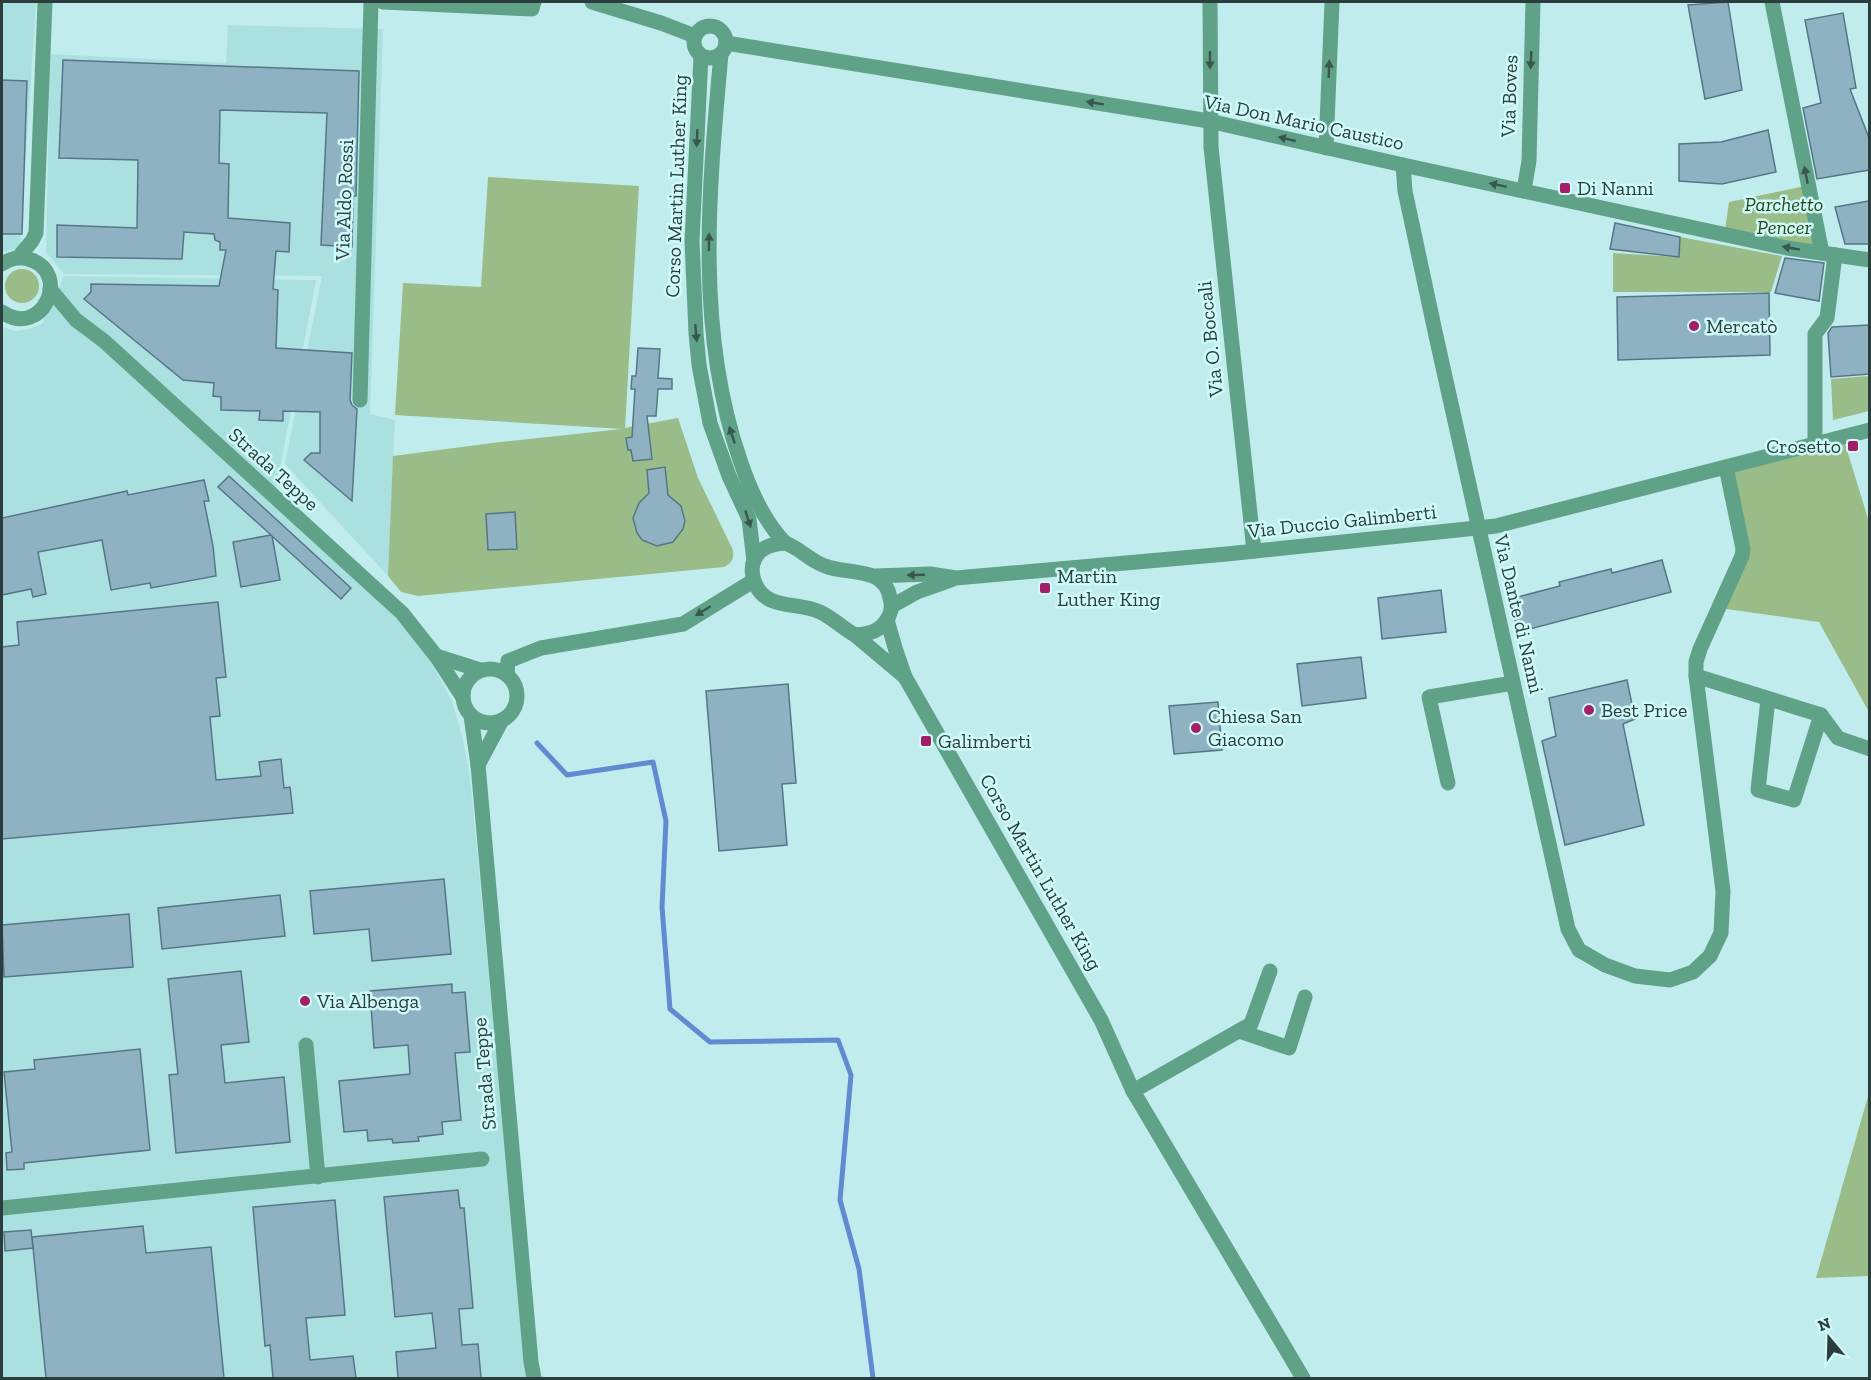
<svg xmlns="http://www.w3.org/2000/svg" width="1871" height="1380" font-family="'Zilla Slab',serif">
  <style>
    .built { fill: #abe0e1 }
    .green { fill: #99bc88 }
    .lines { fill: none; stroke-linecap: round; stroke-linejoin: round }
    .stream { stroke: #608bd0; stroke-width: 5 }
    .building { fill: #8fb2c2; stroke: #567686; stroke-width: 1.5 }
    .minor { stroke: #60a287; stroke-width: 15 }
    .oneway { fill: #395650 }
    .poi-dot { fill: #a31d68; stroke: #cefafa; stroke-width: 2 }
    .labels { text-anchor: middle; stroke-width: 5; stroke-linejoin: round; paint-order: stroke }
    .street-label { font-size: 20px; fill: #2c3d3d; stroke: #cefafa }
    .poi-label { font-size: 20px; fill: #2c3d3d; stroke: #cefafa; text-anchor: start }
    .park-label { font-size: 20px; font-style: italic; fill: #284713; stroke: #cefafa }
  </style>
  <rect width="100%" height="100%" fill="#c1eced"/>
  <g class="built">
    <polygon points="2,2 36,2 20,248 2,252"/>
    <polygon points="228,25 383,29 370,414 395,420 388,576 285,464 322,276 64,274 46,252 50,54 226,63"/>
    <polygon points="64,276 316,280 273,505 376,598 413,635 432,664 452,701 462,736 470,776 527,1378 2,1378 2,327 16,331 29,329 42,324"/>
  </g>
  <g class="green">
    <path d="M 488,177 L 639,186 L 625,428 L 678,418 L 698,478 L 733,550 C 734,559 732,563 724,567 L 418,596 L 401,592 L 388,576 L 393,456 L 500,442 L 622,429 L 395,415 L 403,283 L 481,287 Z"/>
    <polygon points="1805,186 1816,247 1725,230 1729,202"/>
    <polygon points="1680,237 1782,256 1771,292 1613,292 1613,253 1678,257"/>
    <circle cx="22" cy="286" r="17"/>
    <polygon points="1869,376 1869,411 1833,420 1831,379"/>
    <polygon points="1843,437 1869,522 1869,712 1819,622 1719,608 1742,556 1726,467"/>
    <polygon points="1869,1093 1869,1276 1816,1278"/>
  </g>
  <g class="lines">
    <polyline class="stream" points="537,743 567,775 653,762 666,821 662,907 670,1009 710,1042 838,1040 851,1075 840,1200 859,1269 873,1378"/>
  </g>
  <g class="building">
    <polygon points="1728,2 1742,90 1705,99 1688,5"/>
    <polygon points="1843,13 1856,88 1850,89 1869,138 1869,170 1817,179 1803,108 1821,103 1805,20"/>
    <polygon points="63,60 359,71 356,196 353,196 352,247 321,245 327,113 220,110 219,163 229,164 228,218 290,223 289,252 276,251 273,289 278,290 276,348 352,353 350,400 352,405 357,409 352,501 304,460 311,453 320,453 320,412 283,411 283,421 259,420 260,411 221,410 221,397 213,396 214,383 183,380 84,299 91,292 91,284 219,286 226,250 220,250 220,242 215,240 214,234 184,232 182,259 57,257 57,225 137,228 138,160 59,158"/>
    <polygon points="2,80 27,81 22,234 2,234"/>
    <polygon points="1768,130 1776,172 1722,184 1679,181 1679,144 1721,142"/>
    <polygon points="1869,201 1869,244 1845,244 1835,207"/>
    <polygon points="1615,223 1680,237 1679,257 1610,249"/>
    <polygon points="1785,258 1824,263 1819,301 1775,293"/>
    <polygon points="1769,293 1770,355 1618,360 1617,297"/>
    <polygon points="1869,325 1869,374 1831,377 1828,333 1832,327"/>
    <polygon points="638,348 660,349 658,378 672,379 672,389 658,389 656,416 647,416 652,459 633,461 631,450 628,450 626,438 632,437 635,389 631,389 632,376 636,376"/>
    <polygon points="665,467 668,495 681,506 685,521 683,529 673,542 657,546 642,540 637,533 633,518 639,503 649,493 647,470"/>
    <polygon points="229,476 351,588 341,599 272,536 280,580 241,587 233,542 271,535 218,487"/>
    <polygon points="204,480 209,501 204,501 213,546 216,576 151,588 150,583 111,590 102,540 38,552 46,594 33,597 31,589 2,595 2,518 127,491 128,495"/>
    <polygon points="515,512 517,549 488,550 486,514"/>
    <polygon points="1662,560 1671,592 1518,632 1510,599 1560,586 1559,582 1611,569 1612,573"/>
    <polygon points="1441,590 1446,632 1382,639 1378,598"/>
    <polygon points="218,602 226,677 216,678 220,716 210,717 216,780 261,776 259,762 281,759 284,788 290,787 293,813 2,839 2,647 19,645 17,622"/>
    <polygon points="1361,657 1366,698 1302,706 1297,664"/>
    <polygon points="1627,680 1635,719 1623,724 1644,825 1565,845 1542,741 1556,736 1549,698"/>
    <polygon points="788,684 796,783 782,784 787,845 719,851 706,691"/>
    <polygon points="1218,702 1222,750 1174,754 1169,706"/>
    <polygon points="444,879 451,954 372,961 369,929 314,934 310,891"/>
    <polygon points="280,895 285,936 162,949 158,908"/>
    <polygon points="129,914 133,967 4,977 2,925"/>
    <polygon points="241,971 249,1042 221,1045 225,1083 284,1077 290,1142 176,1153 169,1075 178,1074 168,979"/>
    <polygon points="452,984 452,993 465,992 470,1052 455,1053 461,1120 442,1122 443,1134 418,1137 419,1141 393,1143 392,1139 368,1141 367,1130 344,1132 339,1081 410,1074 408,1045 374,1048 370,991"/>
    <polygon points="140,1049 150,1150 24,1163 24,1169 7,1170 6,1153 12,1152 4,1072 35,1069 34,1060"/>
    <polygon points="458,1190 460,1208 464,1208 473,1308 459,1309 462,1345 478,1344 481,1378 398,1378 396,1352 436,1348 432,1313 395,1317 384,1197"/>
    <polygon points="335,1200 345,1315 306,1318 310,1360 353,1356 356,1378 273,1378 270,1345 265,1346 253,1207"/>
    <polygon points="143,1226 146,1253 211,1247 224,1378 46,1378 32,1237"/>
    <polygon points="31,1230 33,1248 5,1251 4,1232"/>
  </g>
  <g class="lines">
    <g class="minor">
      <polyline points="383,2 532,9 534,2"/>
      <polyline points="592,2 661,23 695,36"/>
      <polyline points="1210,2 1211,147 1254,551"/>
      <polyline points="1772,2 1822,253"/>
      <circle cx="710" cy="42" r="16"/>
      <polyline points="726,43 1209,121 1403,165 1787,248 1870,260"/>
      <path d="M 721,54 C 709,188 695,330 740,460 C 750,490 763,520 785,543"/>
      <polyline points="701,56 692,241 696,333 699,365 710,423 729,476 749,519 754,561"/>
      <polyline points="1326,148 1332,2"/>
      <polyline points="1403,165 1405,191 1436,336 1568,929 1579,950 1605,965 1635,976 1670,980 1693,972 1710,956 1721,933 1723,891 1696,676 1696,662 1700,649 1742,556 1743,549 1726,467"/>
      <polyline points="1524,190 1529,161 1533,2"/>
      <polyline points="18,258 32,241 36,233 45,2"/>
      <path d="M 2,264 C 9,259 19,256 28,259 C 73,271 43,340 2,312"/>
      <polyline points="50,289 76,320 104,341 402,613 436,656 462,696"/>
      <polyline points="360,400 371,2"/>
      <polyline points="1815,444 1815,334 1827,318 1835,255"/>
      <path d="M 785,543 C 800,548 810,561 825,566 C 848,575 885,566 890,598 C 892,605 892,610 889,616 C 882,631 870,634 855,635 C 842,628 833,618 820,612 C 797,601 766,611 755,583 C 752,577 751,567 754,560 C 760,547 772,544 785,543 Z"/>
      <polyline points="876,576 930,574 956,578 1227,554 1496,526 1870,430"/>
      <polyline points="892,606 917,592 951,580"/>
      <polyline points="887,620 896,651 905,677 1101,1020 1133,1091 1303,1378"/>
      <polyline points="855,635 905,677"/>
      <polyline points="436,656 480,670"/>
      <circle cx="490" cy="696" r="27"/>
      <polyline points="507,675 508,661 541,648 683,624 753,581"/>
      <polyline points="1696,676 1821,715 1838,738 1870,749"/>
      <polyline points="1768,699 1758,790 1794,800 1821,715"/>
      <polyline points="471,716 478,765 531,1362 534,1378"/>
      <polyline points="478,765 502,720"/>
      <polyline points="1448,783 1429,697 1513,683"/>
      <polyline points="1239,1031 1289,1048 1305,997"/>
      <polyline points="306,1045 318,1177"/>
      <polyline points="1133,1091 1251,1024 1270,971"/>
      <polyline points="2,1208 482,1159"/>
    </g>
  </g>
  <defs><path id="oneway-solid" d="M-6-.8H1V-3.2L6.5 0L1 3.2V.8H-6Z" transform="scale(1.5)"/></defs>
  <g class="oneway">
    <use href="#oneway-solid" transform="translate(1210 60) rotate(90)"/>
    <use href="#oneway-solid" transform="translate(1531 60) rotate(92)"/>
    <use href="#oneway-solid" transform="translate(1329 69) rotate(-88)"/>
    <use href="#oneway-solid" transform="translate(1095 103) rotate(-171)"/>
    <use href="#oneway-solid" transform="translate(697 138) rotate(93)"/>
    <use href="#oneway-solid" transform="translate(1287 139) rotate(-167)"/>
    <use href="#oneway-solid" transform="translate(1806 175) rotate(-101)"/>
    <use href="#oneway-solid" transform="translate(1498 185) rotate(-168)"/>
    <use href="#oneway-solid" transform="translate(709 242) rotate(-89)"/>
    <use href="#oneway-solid" transform="translate(1791 248) rotate(-170)"/>
    <use href="#oneway-solid" transform="translate(696 333) rotate(85)"/>
    <use href="#oneway-solid" transform="translate(732 435) rotate(-108)"/>
    <use href="#oneway-solid" transform="translate(748 519) rotate(72)"/>
    <use href="#oneway-solid" transform="translate(916 575) rotate(178)"/>
    <use href="#oneway-solid" transform="translate(703 611) rotate(148)"/>
  </g>
  <g class="poi-dot">
    <rect x="1559" y="182" width="12" height="12" rx="3"/>
    <circle cx="1694" cy="326" r="6"/>
    <rect x="1847" y="440" width="12" height="12" rx="3"/>
    <rect x="1039" y="582" width="12" height="12" rx="3"/>
    <circle cx="1589" cy="710" r="6"/>
    <circle cx="1196" cy="728" r="6"/>
    <rect x="920" y="735" width="12" height="12" rx="3"/>
    <circle cx="305" cy="1001" r="6"/>
  </g>
  <g class="labels">
    <g class="street-label">
      <text transform="translate(1509 96) rotate(-88)" y="7">Via Boves</text>
      <text transform="translate(1304 122) rotate(12)" y="7">Via Don Mario Caustico</text>
      <text transform="translate(676 186) rotate(-88)" y="7">Corso Martin Luther King</text>
      <text transform="translate(344 200) rotate(-88)" y="7">Via Aldo Rossi</text>
      <text transform="translate(1210 339) rotate(-96)" y="7">Via O. Boccali</text>
      <text transform="translate(274 469) rotate(42)" y="7">Strada Teppe</text>
      <text transform="translate(1342 521) rotate(-6)" y="7">Via Duccio Galimberti</text>
      <text transform="translate(1519 614) rotate(77)" y="7">Via Dante di Nanni</text>
      <text transform="translate(1041 872) rotate(60)" y="7">Corso Martin Luther King</text>
      <text transform="translate(484 1074) rotate(-95)" y="7">Strada Teppe</text>
    </g>
    <g class="poi-label">
      <text x="1577" y="195">Di Nanni</text>
      <text x="1706" y="333">Mercatò</text>
      <text x="1841" y="453" text-anchor="end">Crosetto</text>
      <text x="1057" y="583">Martin<tspan x="1057" dy="23">Luther King</tspan></text>
      <text x="1601" y="717">Best Price</text>
      <text x="1208" y="723">Chiesa San<tspan x="1208" dy="23">Giacomo</tspan></text>
      <text x="938" y="748">Galimberti</text>
      <text x="317" y="1008">Via Albenga</text>
    </g>
    <g class="park-label">
      <text x="1784" y="211">Parchetto<tspan x="1784" dy="23">Pencer</tspan></text>
    </g>
  </g>
  <rect width="1871" height="1380" fill="none" stroke="#2c3d3d" stroke-width="6"/>
  <g transform="translate(1829 1338) rotate(341)" stroke="#cefafa" stroke-width="4.5" paint-order="stroke">
  <path d="M0-4.5L10 22L0 15L-10 22Z" fill="#2c3d3d"/>
  <text y="-9" font-size="16" font-weight="bold" text-anchor="middle" fill="#2c3d3d">N</text>
  </g>
</svg>
